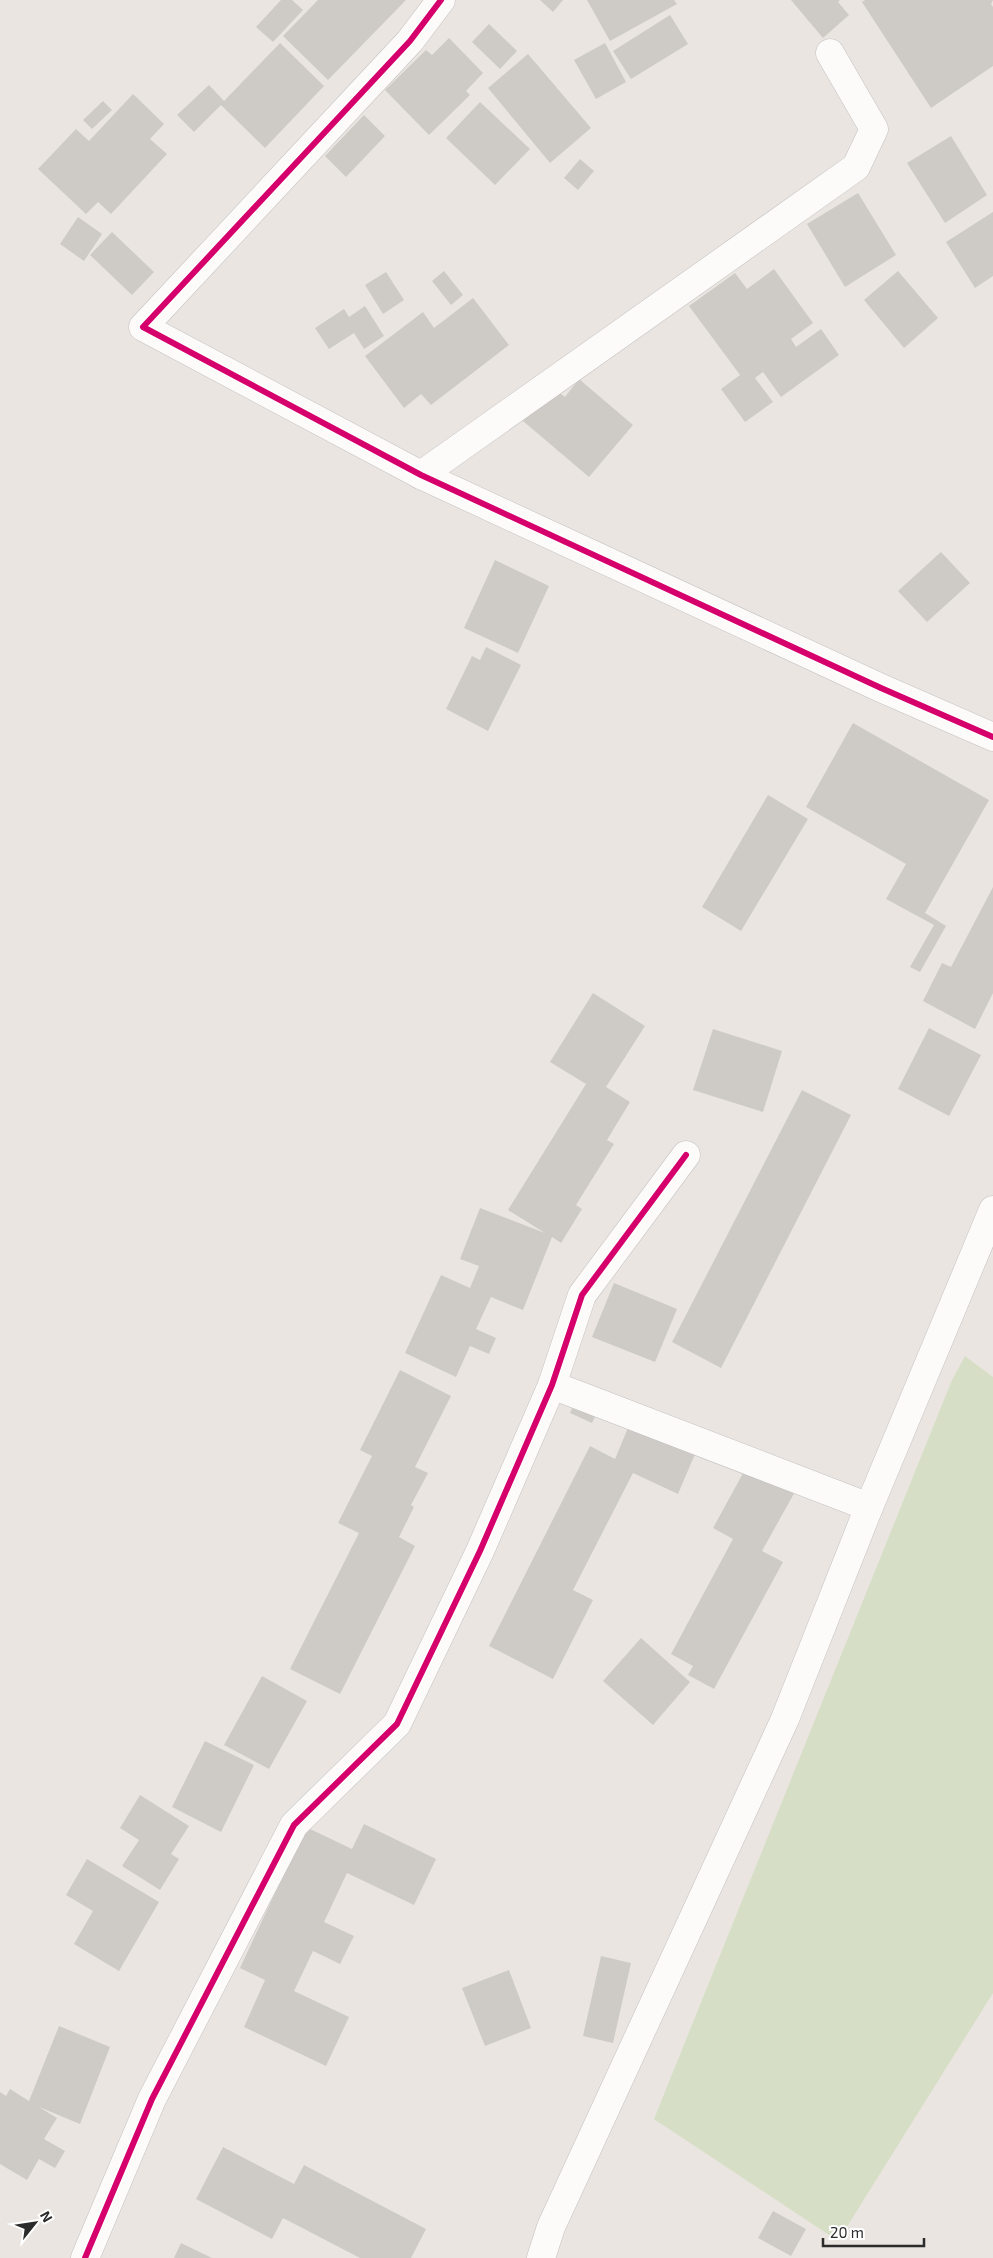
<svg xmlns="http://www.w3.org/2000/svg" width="993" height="2258" font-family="'Exo 2',sans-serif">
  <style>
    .cemetery { fill: #d6dfc6 }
    .building { fill: #cecbc7 }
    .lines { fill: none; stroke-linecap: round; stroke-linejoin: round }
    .minor-casing { stroke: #c3c1c2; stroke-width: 29 }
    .minor { stroke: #fcfbfa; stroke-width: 28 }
    .cycleway-casing { stroke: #fff; stroke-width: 9 }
    .cycleway { stroke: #d6006c; stroke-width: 6 }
  </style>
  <rect width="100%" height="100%" fill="#eae5e0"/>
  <polygon class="cemetery" points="965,1356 993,1377 993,1993 838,2241 654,2119 952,1380"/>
  <g class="building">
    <polygon points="281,0 292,0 303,10 273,42 256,27"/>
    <polygon points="318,0 406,0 328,80 283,36"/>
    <polygon points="540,0 563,0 553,12"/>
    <polygon points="587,0 674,0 677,4 610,41"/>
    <polygon points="791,0 840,0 838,2 849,15 823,38"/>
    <polygon points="865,0 993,0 991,4 993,7 993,66 931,108 862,2"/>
    <polygon points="670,15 688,44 631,79 613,51"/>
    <polygon points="489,24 517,51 500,69 472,42"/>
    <polygon points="449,38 483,73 466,91 470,95 429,135 385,90 426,50 432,55"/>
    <polygon points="280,43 324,86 265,148 221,105 194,132 177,115 209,85 224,101"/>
    <polygon points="605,43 626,82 596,99 574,60"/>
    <polygon points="528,54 591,128 550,163 488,88"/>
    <polygon points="133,94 164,124 150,139 167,154 111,214 98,202 86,214 38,169 76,129 89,141"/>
    <polygon points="103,101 112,110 92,129 83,120"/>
    <polygon points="480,102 530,149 495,185 446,138"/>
    <polygon points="364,115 385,136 346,177 325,156"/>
    <polygon points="951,136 987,195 945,223 907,163"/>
    <polygon points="580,159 594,171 578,190 564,178"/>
    <polygon points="858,193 896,255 845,287 807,224"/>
    <polygon points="993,212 993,276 975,288 946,242"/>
    <polygon points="78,217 102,234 84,261 60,244"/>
    <polygon points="112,232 154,272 132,295 90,255"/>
    <polygon points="774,269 813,323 791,339 796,347 821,329 839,355 781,397 763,372 755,378 773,402 745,422 721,389 740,375 689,306 735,273 747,289"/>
    <polygon points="444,271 463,295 451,305 432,281"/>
    <polygon points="898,271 938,318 904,348 864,300"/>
    <polygon points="386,272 404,300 383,314 365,285"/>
    <polygon points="473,298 509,345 431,405 421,394 404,408 365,356 423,312 434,328"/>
    <polygon points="365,306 384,336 364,349 354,333 329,349 315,328 344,309 349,317"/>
    <polygon points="579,379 633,425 589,477 523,421 552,387 565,397"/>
    <polygon points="941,552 970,583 927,622 898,591"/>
    <polygon points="495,560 549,586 518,653 464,628"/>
    <polygon points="486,647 521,665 488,731 446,709 472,656 480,660"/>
    <polygon points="853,723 989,800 925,913 946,926 920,972 910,967 934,925 886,899 906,864 806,807"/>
    <polygon points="768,795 808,819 741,931 702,907"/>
    <polygon points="993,887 993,993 975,1029 923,1001 942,963 951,967"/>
    <polygon points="593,993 645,1026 606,1087 630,1102 607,1140 614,1144 576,1205 582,1209 561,1243 552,1237 523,1310 491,1297 476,1329 496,1338 489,1354 470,1346 456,1377 405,1353 441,1275 470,1288 479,1266 460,1259 480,1208 545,1233 508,1210 586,1084 550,1062"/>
    <polygon points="929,1028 981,1055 949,1116 898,1089"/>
    <polygon points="713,1029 782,1051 763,1112 693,1090"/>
    <polygon points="802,1090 851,1115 721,1368 672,1342"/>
    <polygon points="614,1283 677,1309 655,1362 592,1337"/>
    <polygon points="400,1370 451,1396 415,1467 428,1473 411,1505 414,1507 399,1537 415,1546 340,1694 290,1669 359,1533 338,1523 372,1456 360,1450"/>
    <polygon points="582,1386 604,1397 592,1423 570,1413"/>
    <polygon points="638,1404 704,1433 678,1494 633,1473 573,1590 593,1600 553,1679 489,1646 590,1446 615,1459"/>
    <polygon points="753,1455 801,1481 762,1551 783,1562 714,1689 688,1675 693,1666 671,1654 733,1539 713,1528"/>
    <polygon points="641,1638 690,1682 653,1725 603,1681"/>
    <polygon points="262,1676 307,1701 269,1769 224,1745"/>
    <polygon points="205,1741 254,1765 221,1832 172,1807"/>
    <polygon points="140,1795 189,1826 171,1854 179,1859 160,1890 122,1866 139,1840 120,1828"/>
    <polygon points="364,1824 436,1859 414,1905 347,1873 324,1922 354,1936 340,1964 313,1951 294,1991 349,2017 326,2066 244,2027 265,1980 240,1968 306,1827 352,1849"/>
    <polygon points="87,1859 159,1902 119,1971 74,1944 93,1911 66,1895"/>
    <polygon points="601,1956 631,1963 613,2043 583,2036"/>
    <polygon points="509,1970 531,2028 485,2046 462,1988"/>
    <polygon points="59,2026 110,2047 80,2124 39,2107 57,2118 44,2139 65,2151 55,2168 39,2159 27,2180 0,2164 0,2092 6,2096 10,2089 29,2101"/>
    <polygon points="223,2147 294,2184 304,2165 426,2229 411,2258 360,2258 283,2218 272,2239 196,2199"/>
    <polygon points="773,2211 806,2229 791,2256 758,2238"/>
    <polygon points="181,2243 212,2258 174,2258"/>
  </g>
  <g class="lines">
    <defs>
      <g id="minor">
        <polyline points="441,0 410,41 143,327 421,475 881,688 993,737"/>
        <polyline points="421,475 856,167 874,129 830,53"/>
        <polyline points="552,1385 869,1507"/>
        <polyline points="85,2258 152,2099 294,1825 397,1724 480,1551 552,1385 582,1295 686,1155"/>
        <polyline points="541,2258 551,2227 785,1719 869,1507 993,1210"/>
      </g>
    </defs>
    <use href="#minor" class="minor-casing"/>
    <use href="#minor" class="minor"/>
    <defs>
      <g id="cycleway">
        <polyline points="441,0 410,41 143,327 421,475 881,688 993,737"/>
        <polyline points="85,2258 152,2099 294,1825 397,1724 480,1551 552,1385 582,1295 686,1155"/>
      </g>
    </defs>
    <use href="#cycleway" class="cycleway-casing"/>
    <use href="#cycleway" class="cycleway"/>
  </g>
  <g transform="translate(35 2223) rotate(60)" stroke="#ffffff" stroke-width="4" paint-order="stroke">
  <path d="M0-4L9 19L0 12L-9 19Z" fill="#2b2b2b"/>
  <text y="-8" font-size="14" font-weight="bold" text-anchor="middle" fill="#2b2b2b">N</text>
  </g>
  <path d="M823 2238v8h101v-8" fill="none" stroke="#2b2b2b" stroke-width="2.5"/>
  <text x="830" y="2238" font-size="15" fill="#2b2b2b" stroke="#ffffff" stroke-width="4" paint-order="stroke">20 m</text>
</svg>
